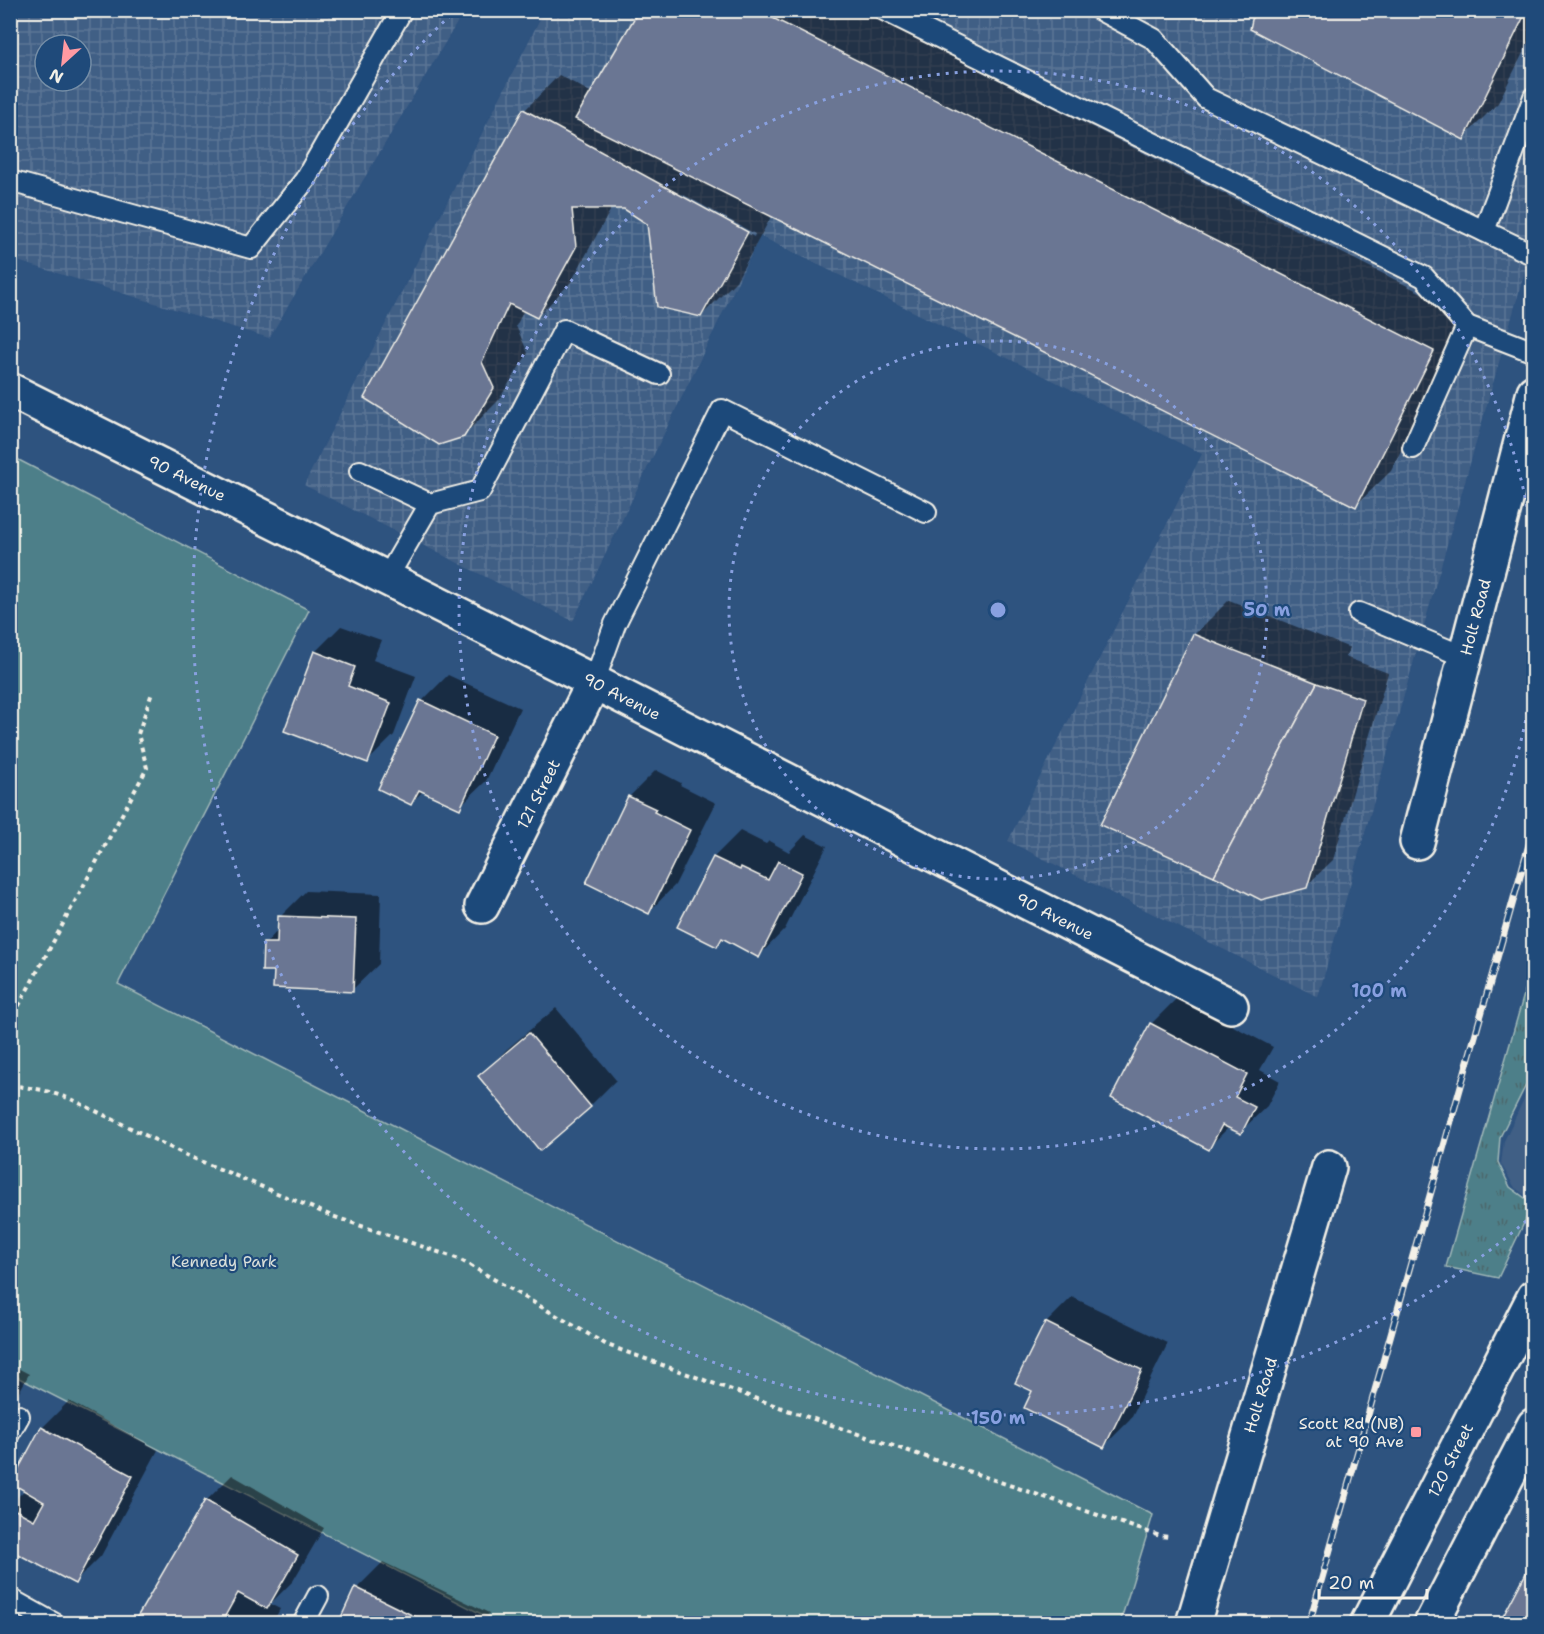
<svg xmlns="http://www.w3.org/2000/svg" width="1544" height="1634" font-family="'Shantell Sans',sans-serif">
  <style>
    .built { fill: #405e85 }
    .industrial { fill: url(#industrial-grid); fill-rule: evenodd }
    .grass { fill: url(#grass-tufts); stroke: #a1b8b8; stroke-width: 1.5 }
    .park { fill: #4e7f89; stroke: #a1b8b8; stroke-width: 1.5 }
    .shadow { fill: #0007; fill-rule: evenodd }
    .building { fill: #6b7693; stroke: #f4f1e8; stroke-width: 1.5 }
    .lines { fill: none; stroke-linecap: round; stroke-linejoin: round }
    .lane-casing { stroke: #f4f1e8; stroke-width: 24 }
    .street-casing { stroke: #f4f1e8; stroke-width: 38 }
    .secondary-casing { stroke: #f4f1e8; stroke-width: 38 }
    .path { stroke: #f4f1e8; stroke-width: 4; stroke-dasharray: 4.5 4.5; stroke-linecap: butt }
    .lane { stroke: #1f4a7a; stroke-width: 20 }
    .street { stroke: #1f4a7a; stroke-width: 33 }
    .secondary { stroke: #1f4a7a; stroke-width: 33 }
    .rail-casing { stroke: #f4f1e8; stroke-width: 7 }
    .rail { stroke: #1f4a7a; stroke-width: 4.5; stroke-dasharray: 14; stroke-linecap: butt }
    .ring { fill: none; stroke: #88a0e0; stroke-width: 3; stroke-dasharray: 3 6 }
    .poi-dot { fill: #ff9aa2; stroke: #1f4a7a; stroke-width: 2 }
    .labels { text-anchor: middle; stroke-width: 4.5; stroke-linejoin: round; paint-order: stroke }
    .street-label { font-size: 16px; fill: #f4f1e8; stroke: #1f4a7a }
    .park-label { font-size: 16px; fill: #dbe0da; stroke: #1f4a7a }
    .poi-label { font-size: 16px; fill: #f4f1e8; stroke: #1f4a7a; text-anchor: end }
    .centre { fill: #88a0e0; stroke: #1f4a7a; stroke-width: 3 }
    .ring-label { font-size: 18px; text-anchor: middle; font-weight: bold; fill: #88a0e0; stroke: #1f4a7a; stroke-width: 4.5; stroke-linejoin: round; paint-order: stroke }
  </style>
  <defs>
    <pattern id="industrial-grid" width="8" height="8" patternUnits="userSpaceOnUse" patternTransform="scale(1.5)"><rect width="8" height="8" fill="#405e85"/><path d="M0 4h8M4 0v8" fill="none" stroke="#5c7696"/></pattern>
    <pattern id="grass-tufts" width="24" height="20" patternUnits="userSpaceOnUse" patternTransform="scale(1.5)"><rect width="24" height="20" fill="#4e7f89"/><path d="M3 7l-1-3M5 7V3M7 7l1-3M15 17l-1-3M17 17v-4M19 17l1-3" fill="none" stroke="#4c666b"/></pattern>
  </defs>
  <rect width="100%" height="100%" fill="#2e537f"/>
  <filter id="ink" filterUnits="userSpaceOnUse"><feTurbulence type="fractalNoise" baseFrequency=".0167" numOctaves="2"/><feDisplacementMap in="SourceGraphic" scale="12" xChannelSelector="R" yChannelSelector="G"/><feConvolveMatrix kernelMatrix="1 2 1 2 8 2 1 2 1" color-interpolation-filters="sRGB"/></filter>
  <g filter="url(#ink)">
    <polygon class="built" points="1533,1080 1534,1200 1533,1201 1515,1188 1501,1164 1504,1141"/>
    <g class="industrial">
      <path d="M 10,11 L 464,11 L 269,338 L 11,259 ZM 45,45 L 81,45 L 81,81 L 45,81 Z"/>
      <polygon points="544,11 1533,11 1533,243 1318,997 1008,841 1202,454 760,236 573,621 304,485"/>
    </g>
    <polygon class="grass" points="1533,963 1533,1071 1500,1137 1498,1162 1510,1187 1533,1204 1498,1278 1446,1267"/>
    <polygon class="park" points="11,456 309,610 118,984 1153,1515 1120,1623 499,1623 11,1374"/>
    <g class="shadow">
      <path d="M 640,10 L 860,10 L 1467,316 L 1391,471 L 1356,505 L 772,215 L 736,281 L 701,316 L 648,223 L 624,208 L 610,208 L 610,211 L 571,282 L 537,317 L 524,310 L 516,326 L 528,353 L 498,401 L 463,436 L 525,110 L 559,75 L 592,93 ZM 682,194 L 755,234 L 754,237 L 682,197 Z"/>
      <polygon points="1255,10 1534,10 1534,31 1498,103 1463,138"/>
      <polygon points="1229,600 1350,648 1345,657 1388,673 1333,860 1306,886 1194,635"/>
      <polygon points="341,626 381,640 373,660 416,676 394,735 368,761 315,652"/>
      <polygon points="448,675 520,708 486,781 459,807 424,790 411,803 422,701"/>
      <polygon points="656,770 681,783 680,785 716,803 675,885 649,912 629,797"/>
      <polygon points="740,831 766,844 769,841 789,852 805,835 827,846 785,929 759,956 724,938 717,945 679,926 714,857"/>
      <polygon points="306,891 381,894 379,964 352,990 276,970 265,944 279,929 280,917"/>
      <polygon points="1178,997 1273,1047 1260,1070 1280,1081 1267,1106 1240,1132 1229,1127 1208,1148 1151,1024"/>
      <polygon points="556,1008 616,1080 590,1106 480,1077 506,1050"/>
      <polygon points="1072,1297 1168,1343 1130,1420 1104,1446 1034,1391 1046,1323"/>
      <polygon points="10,1364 29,1374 10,1409"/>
      <polygon points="69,1401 158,1450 101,1556 75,1582 10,1548 10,1504 25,1490 42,1428"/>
      <polygon points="232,1475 324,1528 293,1581 270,1604 280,1609 272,1624 135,1624 206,1501"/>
      <polygon points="383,1562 489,1613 484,1624 339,1624 357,1588"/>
    </g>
    <g class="building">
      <polygon points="639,10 757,10 1434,351 1356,507 575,119"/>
      <polygon points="1254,10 1527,10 1464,140 1250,29"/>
      <polygon points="523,109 748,232 701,317 657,307 647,224 624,209 572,209 576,247 537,318 509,304 482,362 494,388 464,437 439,445 364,398"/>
      <polygon points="1193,634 1317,683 1214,876 1100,825"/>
      <polygon points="314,651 355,667 348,686 391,703 368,763 284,731"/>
      <polygon points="1317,683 1363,699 1307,888 1261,900 1214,876"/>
      <polygon points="420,700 494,735 460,809 419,790 411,805 378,789"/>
      <polygon points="628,796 656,809 654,812 690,830 649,914 586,883"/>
      <polygon points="713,857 740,870 741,867 768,880 778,861 802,873 759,958 722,938 717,947 677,927"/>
      <polygon points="278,916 356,919 353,992 273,988 274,971 262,971 263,943 277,943"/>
      <polygon points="1150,1023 1247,1074 1235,1097 1255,1107 1241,1134 1222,1125 1209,1150 1111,1098"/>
      <polygon points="529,1033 591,1107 540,1151 478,1076"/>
      <polygon points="1045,1322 1142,1370 1104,1448 1024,1408 1032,1391 1015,1383"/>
      <polygon points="41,1427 133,1476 75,1584 10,1550 10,1507 34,1520 44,1502 11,1483"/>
      <polygon points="205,1500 298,1555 267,1609 238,1593 224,1618 233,1624 133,1624"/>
      <polygon points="1534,1558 1534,1624 1499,1624"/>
      <polygon points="355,1587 430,1624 338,1624"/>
    </g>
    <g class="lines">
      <defs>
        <g id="lane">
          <polyline points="884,10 1424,277 1467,326 1534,352"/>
          <polyline points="1100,10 1154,39 1206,98 1534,255"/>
          <polyline points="10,181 251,248 305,180 402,10"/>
          <polyline points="1484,231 1534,97"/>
          <polyline points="1413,448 1467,326"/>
          <polyline points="360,471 430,504"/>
          <polyline points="387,578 430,504 480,491 564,330 659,374"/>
          <polyline points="1359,613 1465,657"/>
          <polyline points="594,682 615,624 722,410 926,512"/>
          <polyline points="10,1432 19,1416"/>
          <polyline points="10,1599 55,1624"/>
          <polyline points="303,1624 318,1596"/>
        </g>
        <g id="street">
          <polyline points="10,390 594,682 1231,1006"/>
          <polyline points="1417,842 1534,392"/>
          <polyline points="482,906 594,682"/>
          <polyline points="1193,1624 1329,1167"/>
        </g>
        <g id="secondary">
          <polyline points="1367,1624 1534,1297"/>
          <polyline points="1431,1624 1534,1425"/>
        </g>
      </defs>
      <use href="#lane" class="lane-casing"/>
      <use href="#street" class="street-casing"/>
      <use href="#secondary" class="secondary-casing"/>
      <g class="path">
        <polyline points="10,1022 147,768 138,734 152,693"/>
        <polyline points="10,1087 17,1086 43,1090 71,1099 186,1155 332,1216 459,1259 607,1345 793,1412 1160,1536 1169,1537"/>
      </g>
      <use href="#lane" class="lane"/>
      <use href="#street" class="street"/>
      <use href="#secondary" class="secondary"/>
      <defs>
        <polyline id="rail" points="1309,1624 1534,827"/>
      </defs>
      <use href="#rail" class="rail-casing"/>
      <use href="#rail" class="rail"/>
    </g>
  </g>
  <g class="ring">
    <circle cx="998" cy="610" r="269"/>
    <path d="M1533 676A539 539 0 1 1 1533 544"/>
    <path d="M1533 1215A808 808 0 0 1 452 14"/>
  </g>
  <rect class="poi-dot" x="1410" y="1426" width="12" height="12" rx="3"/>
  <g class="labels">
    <g class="street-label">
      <text transform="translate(187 478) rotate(26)" y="6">90 Avenue</text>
      <text transform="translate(1475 617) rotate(-75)" y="6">Holt Road</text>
      <text transform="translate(622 696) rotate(27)" y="6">90 Avenue</text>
      <text transform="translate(538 794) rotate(-63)" y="6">121 Street</text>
      <text transform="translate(1055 916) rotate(27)" y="6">90 Avenue</text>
      <text transform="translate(1260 1395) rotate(-73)" y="6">Holt Road</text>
      <text transform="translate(1450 1460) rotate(-63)" y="6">120 Street</text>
    </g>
    <g class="park-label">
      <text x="224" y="1267">Kennedy Park</text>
    </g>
    <g class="poi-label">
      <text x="1404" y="1429">Scott Rd (NB)<tspan x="1404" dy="18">at 90 Ave</tspan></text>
    </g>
  </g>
  <circle cx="998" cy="610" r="9" class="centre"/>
  <g class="ring-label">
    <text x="1267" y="616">50 m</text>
    <text x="1379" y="997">100 m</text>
    <text x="998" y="1424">150 m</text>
  </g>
  <rect width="1544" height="1634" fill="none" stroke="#1f4a7a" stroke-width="36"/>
  <rect x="18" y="18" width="1508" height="1598" fill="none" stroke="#f4f1e8" stroke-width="2" filter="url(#ink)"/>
  <g transform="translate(63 63) rotate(207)"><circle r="28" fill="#1f4a7a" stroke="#748da6" stroke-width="1.5"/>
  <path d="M0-4.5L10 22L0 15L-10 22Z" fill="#ff9aa2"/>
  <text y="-9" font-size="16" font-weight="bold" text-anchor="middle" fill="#f4f1e8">N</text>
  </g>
  <path d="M1319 1589v9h108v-9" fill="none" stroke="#f4f1e8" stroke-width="3"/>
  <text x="1328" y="1589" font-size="18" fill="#f4f1e8" stroke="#1f4a7a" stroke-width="4.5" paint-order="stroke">20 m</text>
</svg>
